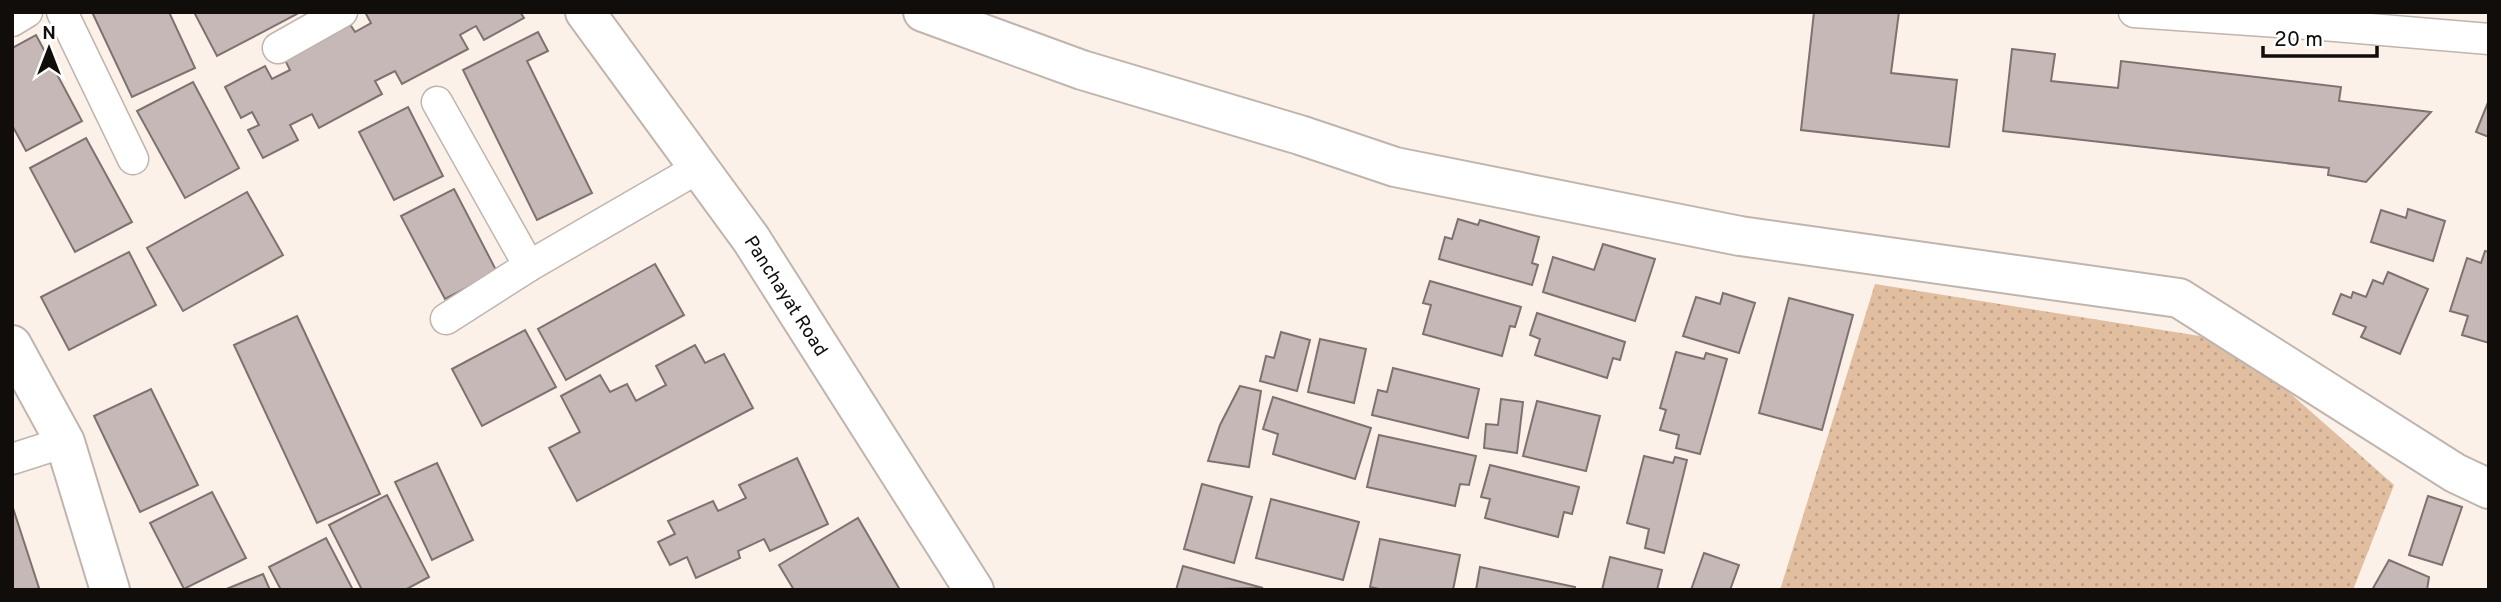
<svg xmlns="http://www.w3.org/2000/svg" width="2501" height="602" font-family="Overpass,sans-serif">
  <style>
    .grass { fill: url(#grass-dots) }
    .building { fill: #c5b8b7; stroke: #7e7271; stroke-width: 2 }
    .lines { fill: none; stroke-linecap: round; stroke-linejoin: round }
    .street-casing { stroke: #bfb5ae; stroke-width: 33 }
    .secondary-casing { stroke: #bfb5ae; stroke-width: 42 }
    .street { stroke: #fff; stroke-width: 30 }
    .secondary { stroke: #fff; stroke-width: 38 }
    .labels { text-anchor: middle; stroke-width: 5; stroke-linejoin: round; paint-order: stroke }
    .street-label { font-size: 19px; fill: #100d0b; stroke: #fff }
  </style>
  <defs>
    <pattern id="grass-dots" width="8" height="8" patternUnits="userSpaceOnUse" patternTransform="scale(1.75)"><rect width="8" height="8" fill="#e1bea0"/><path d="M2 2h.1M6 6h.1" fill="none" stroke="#c0a288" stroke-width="1.8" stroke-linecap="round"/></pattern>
  </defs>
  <rect width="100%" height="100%" fill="#fbf1e9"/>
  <polygon class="grass" points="1875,284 2231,341 2394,485 2353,590 1780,590"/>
  <g class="building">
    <polygon points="92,12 169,12 195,68 132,97"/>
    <polygon points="194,12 297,12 297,14 217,56"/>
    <polygon points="365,12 520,12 524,18 484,40 476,26 460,35 468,49 402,84 395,71 375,81 382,94 319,128 312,114 290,125 298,140 263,158 248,130 259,125 252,112 241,118 225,87 265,66 272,79 290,70 283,56 348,21 355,32 371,23"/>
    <polygon points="1814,12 1899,12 1891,73 1957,80 1949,147 1801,130"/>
    <polygon points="538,32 548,51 527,61 592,193 537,220 463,70"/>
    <polygon points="36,35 82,121 26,151 12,125 12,48"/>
    <polygon points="2012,49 2055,54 2051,81 2118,88 2121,61 2341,87 2339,101 2431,112 2366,182 2328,175 2329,168 2003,131"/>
    <polygon points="193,82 239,168 185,198 137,111"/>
    <polygon points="2489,100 2489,137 2476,132"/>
    <polygon points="408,107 443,176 394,200 359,132"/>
    <polygon points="86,138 132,222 75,252 30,168"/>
    <polygon points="454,189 497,272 445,299 401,216"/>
    <polygon points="247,192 283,255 183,311 147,248"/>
    <polygon points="2408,209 2445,221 2433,261 2371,242 2381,210 2406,218"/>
    <polygon points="1458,219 1478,225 1480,220 1539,237 1532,263 1538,265 1532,285 1439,259 1445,237 1452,239"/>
    <polygon points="1603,244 1655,259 1635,321 1543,292 1553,257 1594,270"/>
    <polygon points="2485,251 2489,252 2489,343 2462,335 2468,316 2450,311 2467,258 2481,263"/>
    <polygon points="129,252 156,305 69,350 41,297"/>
    <polygon points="655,264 684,315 566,380 538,329"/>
    <polygon points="2388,272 2428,289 2400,354 2361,337 2366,327 2333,314 2341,294 2351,298 2353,292 2366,297 2373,280 2383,284"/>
    <polygon points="1430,281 1521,307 1515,327 1510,326 1502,356 1423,334 1431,305 1423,303"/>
    <polygon points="1723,293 1755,303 1739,353 1683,336 1696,297 1720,304"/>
    <polygon points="1789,298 1853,315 1822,430 1759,413"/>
    <polygon points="1537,313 1625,342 1620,360 1613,358 1607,378 1535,355 1540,339 1530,335"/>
    <polygon points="297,316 380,494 317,523 234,345"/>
    <polygon points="525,330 556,387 482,426 452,369"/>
    <polygon points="1281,332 1310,340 1297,391 1260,381 1266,356 1274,358"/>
    <polygon points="1320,339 1366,349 1354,403 1308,392"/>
    <polygon points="695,345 705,363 724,354 753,408 577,501 549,448 580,432 561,396 600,375 610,392 627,384 636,401 666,385 656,366"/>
    <polygon points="1676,352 1704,359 1706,353 1727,359 1700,454 1676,448 1679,435 1660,430 1666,410 1660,408"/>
    <polygon points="1393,368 1479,389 1468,438 1372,415 1378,390 1387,392"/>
    <polygon points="1240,386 1261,391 1249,467 1208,461 1220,425"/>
    <polygon points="151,389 198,485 140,512 94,416"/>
    <polygon points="1273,397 1371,428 1355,479 1273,454 1278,434 1263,429"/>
    <polygon points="1501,399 1523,402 1517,453 1484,448 1486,424 1498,425"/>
    <polygon points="1537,401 1600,416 1586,471 1523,456"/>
    <polygon points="1379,435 1476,456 1469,485 1460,484 1455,506 1367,487"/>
    <polygon points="1644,456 1673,463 1675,457 1687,460 1664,553 1645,548 1649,529 1627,523"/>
    <polygon points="797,458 828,524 770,551 764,539 738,551 740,558 696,578 687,557 670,565 658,542 675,534 668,521 713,501 718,511 746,498 739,485"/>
    <polygon points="437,463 473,540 432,560 395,482"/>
    <polygon points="1490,465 1579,487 1572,514 1564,512 1558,537 1485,518 1490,499 1481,497"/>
    <polygon points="1202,484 1252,497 1234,563 1184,549"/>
    <polygon points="212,492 246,558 184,589 150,523"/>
    <polygon points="387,495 429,577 405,590 362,590 329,525"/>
    <polygon points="2428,496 2462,507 2442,565 2409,555"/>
    <polygon points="1271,499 1359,522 1343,580 1256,558"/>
    <polygon points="12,505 39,588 34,590 12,590"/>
    <polygon points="858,518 900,590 794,590 779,565"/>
    <polygon points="326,538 353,590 281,590 269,567"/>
    <polygon points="1380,539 1460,555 1453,590 1384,590 1370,587"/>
    <polygon points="1704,553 1739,565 1730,590 1691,590"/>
    <polygon points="1610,557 1662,570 1657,590 1602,590"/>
    <polygon points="2389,560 2429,577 2427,590 2372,590"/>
    <polygon points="1183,566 1263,588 1176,590"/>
    <polygon points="1480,567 1575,587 1574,590 1476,590"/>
    <polygon points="263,574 270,590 224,590"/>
  </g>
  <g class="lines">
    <defs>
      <g id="street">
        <polyline points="62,12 133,159"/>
        <polyline points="2134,12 2323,25"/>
        <polyline points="2324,12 2323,25 2489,39"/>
        <polyline points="12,21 27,12"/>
        <polyline points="278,48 342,12"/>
        <polyline points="437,102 529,266"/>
        <polyline points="446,319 529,266 700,167"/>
        <polyline points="12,459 65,442"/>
      </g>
      <g id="secondary">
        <path id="s1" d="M 585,12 L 751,239 L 974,590"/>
        <polyline points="923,12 1082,70 1300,135 1395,167 1740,236 2179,298 2455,473 2489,489"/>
        <polyline points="12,345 65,442 110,590"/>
      </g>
    </defs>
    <use href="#street" class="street-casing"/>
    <use href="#secondary" class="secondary-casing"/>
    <use href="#street" class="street"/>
    <use href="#secondary" class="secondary"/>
  </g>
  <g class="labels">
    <g class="street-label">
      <text dy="7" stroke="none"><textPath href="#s1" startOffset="348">Panchayat Road</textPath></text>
    </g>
  </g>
  <rect width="2501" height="602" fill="none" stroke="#100d0b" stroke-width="28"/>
  <g transform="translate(49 49)" stroke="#ffffff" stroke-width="5" paint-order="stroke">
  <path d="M0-5L12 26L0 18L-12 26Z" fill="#100d0b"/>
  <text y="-10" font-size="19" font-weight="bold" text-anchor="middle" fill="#100d0b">N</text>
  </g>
  <path d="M2263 46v10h114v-10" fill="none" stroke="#100d0b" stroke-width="3.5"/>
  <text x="2274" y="46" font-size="21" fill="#100d0b" stroke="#ffffff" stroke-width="5" paint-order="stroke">20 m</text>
</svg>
